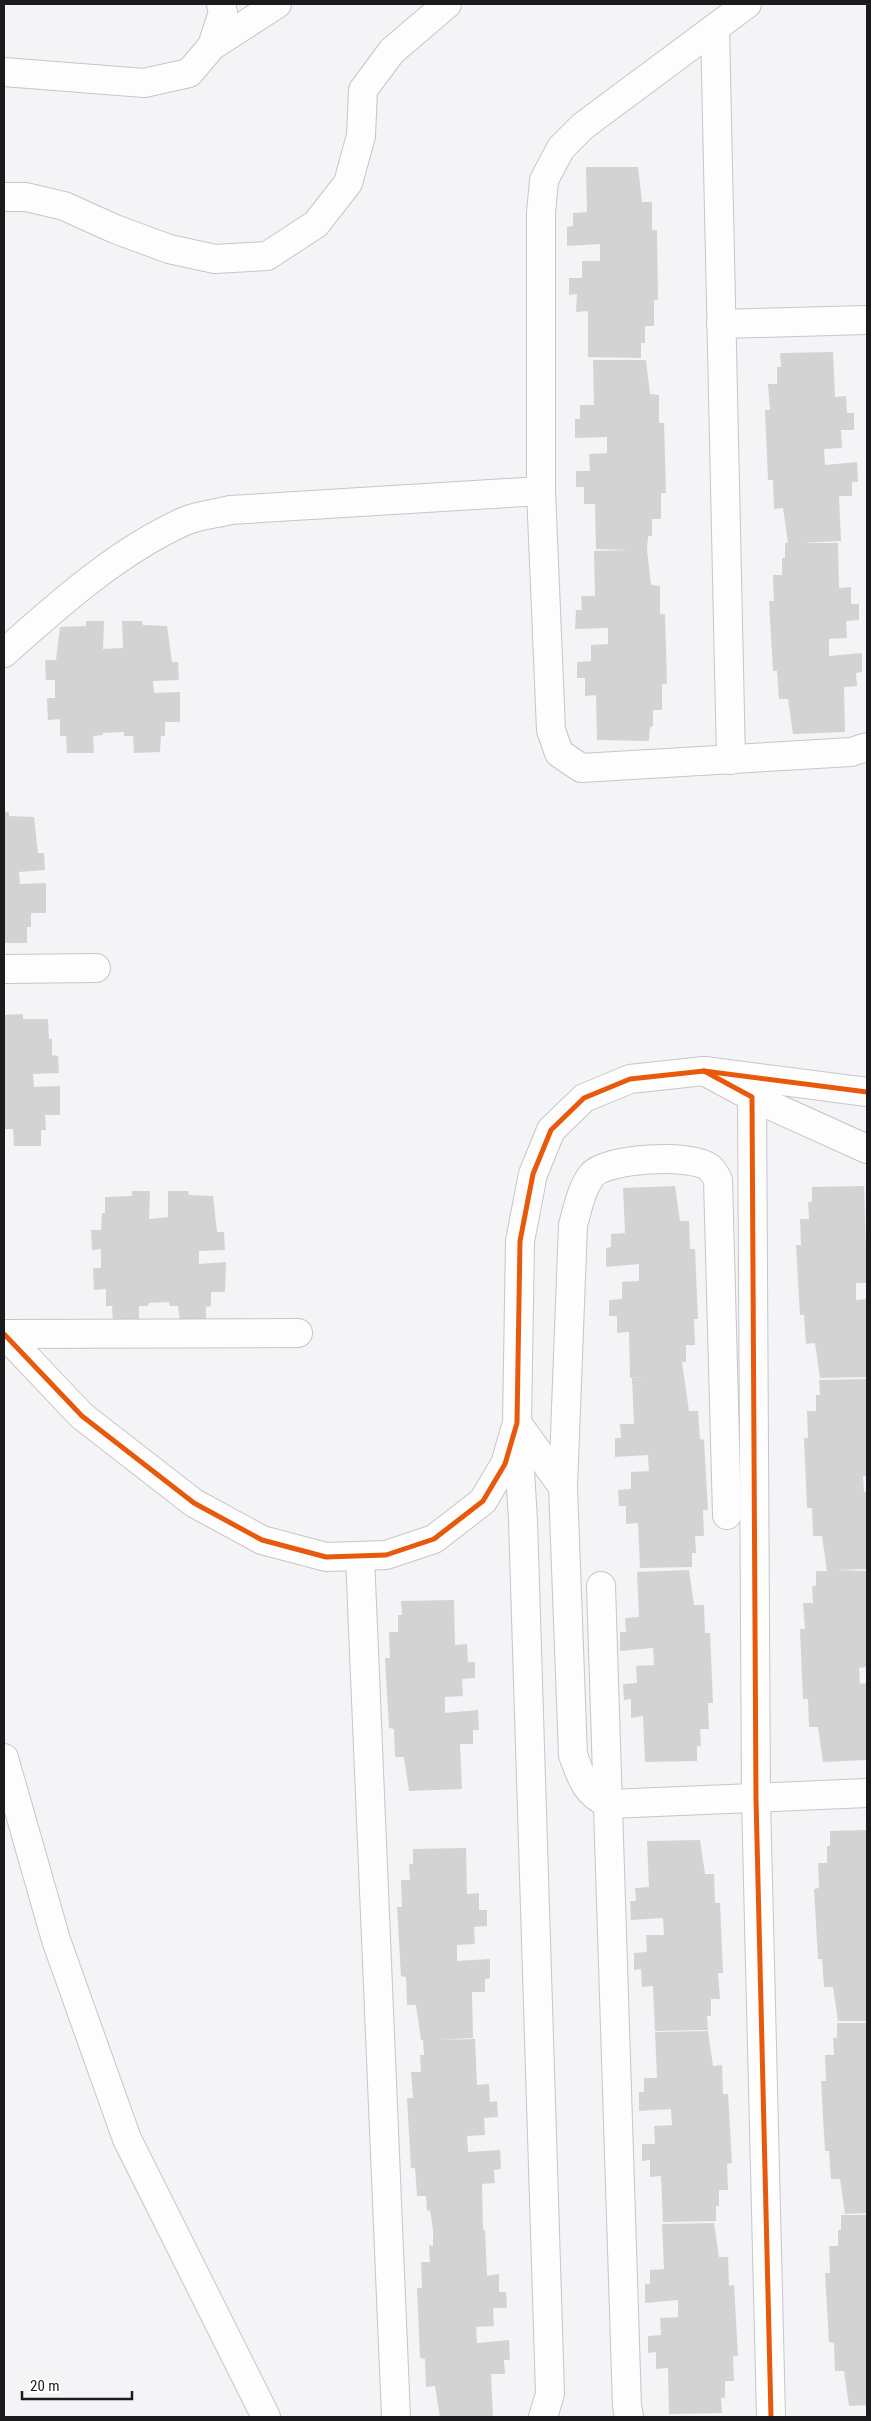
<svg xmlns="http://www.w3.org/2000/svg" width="871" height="2421" font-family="'Roboto Condensed',sans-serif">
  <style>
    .building { fill: #d4d3d4 }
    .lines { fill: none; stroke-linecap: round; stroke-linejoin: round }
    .minor-casing { stroke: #c6c5c7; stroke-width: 30 }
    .minor { stroke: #fdfdfe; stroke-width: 28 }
    .cycleway-casing { stroke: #fff; stroke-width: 8 }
    .cycleway { stroke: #e8590c; stroke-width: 5 }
  </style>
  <rect width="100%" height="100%" fill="#f4f3f5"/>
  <g class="building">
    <polygon points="586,167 638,167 642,202 652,202 652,230 657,230 658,300 654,300 654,326 645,326 645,343 641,343 641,358 588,357 588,311 576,312 577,294 569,295 569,278 582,278 582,261 600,261 600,244 567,246 567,227 573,226 573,213 587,212"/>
    <polygon points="833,352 835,397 846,396 847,413 854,413 854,430 841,430 842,448 824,449 825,465 857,462 858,482 852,482 852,496 839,496 841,541 802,543 838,543 839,588 851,587 851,604 859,604 859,620 846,621 847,638 829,639 829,656 862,653 862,672 856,673 857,686 844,687 845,732 793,734 788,699 779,699 777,671 773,671 769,601 774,601 773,575 782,575 782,558 785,558 785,543 788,543 783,508 774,509 773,480 768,480 765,410 770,410 768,384 777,384 777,367 781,367 780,353"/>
    <polygon points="593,360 646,360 650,394 659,395 659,423 664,423 666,493 661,493 661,519 652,519 652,536 648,536 647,550 651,585 660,586 660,614 665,614 667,684 662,684 662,710 653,710 653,726 650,727 649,741 597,740 596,695 585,696 585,678 577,678 577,662 591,661 591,645 608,644 608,628 575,629 576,610 582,610 581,596 595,596 594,551 631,550 596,549 595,504 584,504 584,487 576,487 576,471 590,471 589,454 607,453 607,437 575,438 575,419 580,419 580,405 594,405"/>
    <polygon points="86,621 104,621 103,649 123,648 122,621 142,621 143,625 167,626 172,662 178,662 179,680 153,681 154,693 180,692 180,722 165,722 165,736 161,736 160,752 134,753 133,736 124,736 124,732 102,733 103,735 93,736 94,753 67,753 66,736 60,736 60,719 48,720 47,698 55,698 55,680 46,680 45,660 56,660 60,627 86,626"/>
    <polygon points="4,812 9,812 9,816 34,817 38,853 44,853 45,870 19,872 20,884 46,883 46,913 31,913 31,927 27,927 27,943 4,943"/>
    <polygon points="23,1014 23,1019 48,1019 49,1039 52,1039 52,1055 58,1056 59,1073 33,1074 34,1087 60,1086 60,1115 45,1115 46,1130 41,1130 41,1146 14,1146 13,1129 5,1129 4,1125 4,1015"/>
    <polygon points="675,1186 680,1221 689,1221 690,1249 695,1249 698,1319 694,1319 695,1345 686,1345 686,1362 682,1362 689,1411 698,1411 700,1439 704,1440 708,1510 703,1510 704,1536 695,1536 696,1553 692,1553 692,1567 640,1568 638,1523 626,1524 626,1506 619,1506 618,1490 631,1489 631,1472 649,1471 648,1455 615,1457 615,1438 621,1438 620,1424 634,1424 632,1378 646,1377 630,1378 629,1332 617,1333 617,1316 609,1316 609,1300 622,1299 622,1282 639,1281 639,1264 606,1267 606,1248 611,1247 611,1234 625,1233 623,1188"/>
    <polygon points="864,1186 867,1283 856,1283 856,1300 867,1299 867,1377 820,1378 815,1343 806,1344 804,1315 800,1315 796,1245 801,1245 800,1219 809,1219 808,1202 812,1202 812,1187"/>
    <polygon points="132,1191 150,1191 149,1219 168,1217 168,1191 188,1191 189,1195 213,1196 217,1232 224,1232 225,1250 199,1251 199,1264 226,1262 225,1292 211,1292 211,1306 206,1307 206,1322 180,1323 178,1306 170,1306 169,1302 149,1303 148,1306 139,1306 139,1322 113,1323 112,1306 106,1306 106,1289 94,1290 93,1268 101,1268 101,1249 92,1250 91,1230 101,1230 102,1213 105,1213 105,1197 132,1196"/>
    <polygon points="867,1379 867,1476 863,1476 864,1492 867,1492 867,1569 836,1570 867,1571 867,1667 859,1668 860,1684 867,1683 867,1760 823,1762 818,1727 809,1727 808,1699 803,1699 800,1629 805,1629 803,1603 813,1603 812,1586 816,1586 816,1571 827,1571 822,1536 813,1536 812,1508 807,1508 804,1438 808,1438 807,1411 816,1411 816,1395 820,1395 819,1380"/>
    <polygon points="689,1570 694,1605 704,1605 705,1633 710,1633 713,1703 708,1703 709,1729 700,1729 701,1746 697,1746 697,1761 645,1762 643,1716 631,1718 631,1699 624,1700 623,1684 637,1683 636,1666 654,1665 653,1648 620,1651 620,1632 626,1632 625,1618 639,1617 637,1572"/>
    <polygon points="454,1600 455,1645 467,1644 468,1662 475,1662 475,1678 462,1679 463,1696 445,1697 445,1713 478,1710 479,1730 473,1730 473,1744 460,1744 462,1789 409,1791 404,1757 395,1757 394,1729 389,1728 385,1658 390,1658 389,1632 398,1632 398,1615 402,1615 401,1601"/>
    <polygon points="867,1830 867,2021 838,2021 833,1987 824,1987 822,1959 818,1959 814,1889 819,1888 818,1863 827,1863 827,1846 830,1846 830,1831"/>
    <polygon points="700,1840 705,1874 714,1874 715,1903 720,1903 723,1973 718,1973 720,1999 711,1999 711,2016 707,2016 708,2030 655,2031 653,1986 642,1987 641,1969 634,1970 634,1953 647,1952 646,1935 664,1935 663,1918 631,1920 630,1901 636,1901 635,1888 649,1887 647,1841"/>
    <polygon points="466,1848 467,1894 479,1893 479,1910 487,1910 487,1926 474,1927 475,1944 457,1945 457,1961 490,1959 490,1978 485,1979 485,1992 472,1992 473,2038 439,2040 475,2039 477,2085 489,2084 490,2102 497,2101 498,2117 484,2118 485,2135 467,2136 468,2152 500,2150 501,2169 494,2170 495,2183 482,2184 483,2230 485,2230 487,2276 499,2274 499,2292 506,2292 507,2308 493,2308 494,2326 476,2327 477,2343 509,2340 510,2360 504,2360 505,2374 491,2374 493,2417 440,2417 435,2386 426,2387 425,2359 420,2358 417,2288 422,2288 421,2262 430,2262 429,2245 433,2246 433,2230 430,2210 427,2211 426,2196 417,2196 415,2168 411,2168 407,2098 413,2098 411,2072 421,2072 420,2055 424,2055 423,2040 421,2040 416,2005 407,2005 406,1977 401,1976 397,1907 402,1907 401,1880 410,1880 409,1864 413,1864 413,1849"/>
    <polygon points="837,2023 867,2023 867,2213 845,2214 840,2179 831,2179 829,2151 825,2151 821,2081 826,2081 825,2055 834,2055 833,2038 837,2038"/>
    <polygon points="708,2031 713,2066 722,2065 723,2094 728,2094 732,2163 727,2164 728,2190 719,2190 719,2206 716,2206 716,2221 663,2222 661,2176 650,2177 650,2160 642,2161 642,2144 655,2144 654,2126 672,2125 671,2109 639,2111 639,2092 644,2092 644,2078 657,2078 655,2032"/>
    <polygon points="841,2215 867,2215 867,2405 849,2406 844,2371 835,2371 834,2343 829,2342 825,2273 830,2273 829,2246 838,2246 838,2230 841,2230"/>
    <polygon points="714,2223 719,2257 728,2257 729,2286 734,2285 738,2356 733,2356 734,2381 725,2381 725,2398 721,2398 722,2413 669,2414 668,2368 656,2369 656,2352 648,2353 648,2336 661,2335 660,2318 678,2317 678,2300 645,2303 645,2284 650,2284 650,2270 664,2269 662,2224"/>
  </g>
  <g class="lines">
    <defs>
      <g id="minor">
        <polyline points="747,4 583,126 561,148 544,180 541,213 541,491 551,730 559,753 581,768 851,752 867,747"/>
        <polyline points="715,28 731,760"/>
        <polyline points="212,46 277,4"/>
        <polyline points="4,72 144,83 189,73 212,46 223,12 221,4"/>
        <polyline points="4,197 26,197 64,206 115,229 169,249 215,259 267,256 316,224 348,183 361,136 363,90 392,51 447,4"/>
        <polyline points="721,324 867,320"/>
        <path d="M 4,653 C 59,604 118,551 185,521 C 199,515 216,514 230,510 L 541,491"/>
        <polyline points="4,969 96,968"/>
        <polyline points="704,1071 752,1097 756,1799 771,2417"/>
        <polyline points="752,1097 867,1149"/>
        <polyline points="4,1334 82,1416 194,1503 262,1540 326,1557 386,1555 434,1539 483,1501 505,1464 517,1423 520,1241 533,1174 551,1130 584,1098 630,1079 704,1071 867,1092"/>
        <polyline points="4,1334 298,1333"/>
        <path d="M 517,1423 L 563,1487 L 573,1755 C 582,1779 585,1793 609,1804 L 867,1793"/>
        <polyline points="518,1439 523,1520 550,2394 543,2417"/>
        <path d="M 563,1487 L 573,1225 C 578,1208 581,1189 592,1175 C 606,1158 693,1153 710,1168 C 713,1171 716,1176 718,1180 L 727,1515"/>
        <polyline points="360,1556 396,2417"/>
        <polyline points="601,1586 627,2406 629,2417"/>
        <polyline points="4,1758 56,1940 127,2139 266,2417"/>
      </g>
    </defs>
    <use href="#minor" class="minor-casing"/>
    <use href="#minor" class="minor"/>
    <defs>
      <g id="cycleway">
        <polyline points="704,1071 752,1097 756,1799 771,2417"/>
        <polyline points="4,1334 82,1416 194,1503 262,1540 326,1557 386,1555 434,1539 483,1501 505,1464 517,1423 520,1241 533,1174 551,1130 584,1098 630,1079 704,1071 867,1092"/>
      </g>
    </defs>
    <use href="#cycleway" class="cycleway-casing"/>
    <use href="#cycleway" class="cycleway"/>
  </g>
  <rect width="871" height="2421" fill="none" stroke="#1b1a1c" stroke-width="10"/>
  <path d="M22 2391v8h110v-8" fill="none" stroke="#1b1a1c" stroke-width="2.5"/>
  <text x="30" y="2391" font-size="15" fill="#1b1a1c" stroke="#ffffff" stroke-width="4" paint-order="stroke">20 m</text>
</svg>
